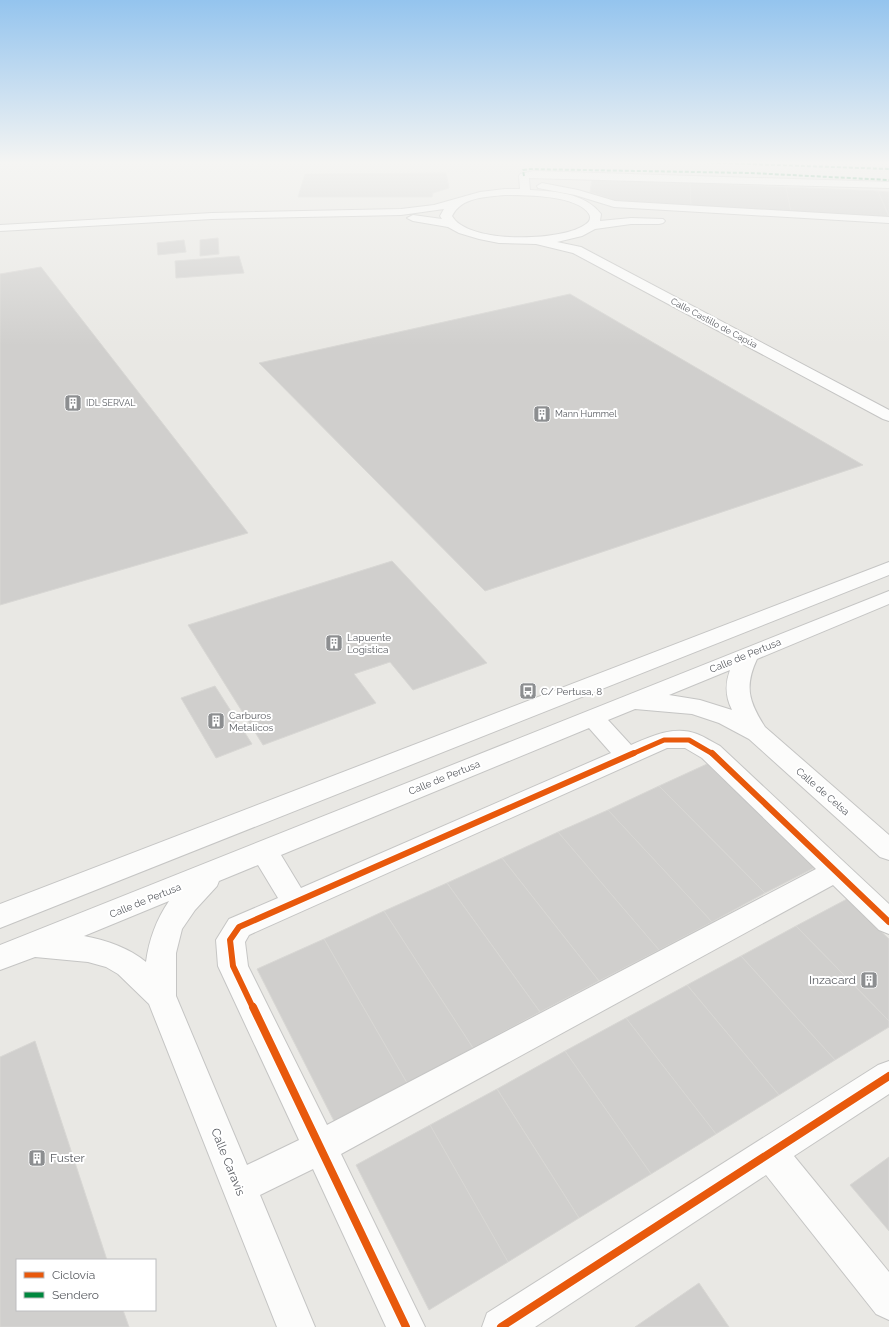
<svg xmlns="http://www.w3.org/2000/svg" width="889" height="1327" font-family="Raleway,sans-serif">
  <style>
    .building { fill: #d0cfcd; stroke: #d8d7d4 }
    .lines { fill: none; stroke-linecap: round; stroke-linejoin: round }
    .minor-casing { stroke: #c5c5c4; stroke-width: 2 }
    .minor { fill: #fcfcfb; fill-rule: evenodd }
    .rail { stroke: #e0e1e1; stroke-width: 1.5; stroke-dasharray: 0.5 2.5; stroke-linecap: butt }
    .quiet { stroke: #00873e; stroke-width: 2; stroke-dasharray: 4 2; stroke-linecap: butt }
    .cycleway-far2-casing { stroke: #fff; stroke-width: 8 }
    .cycleway-far1-casing { stroke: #fff; stroke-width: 8 }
    .cycleway-casing { stroke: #fff; stroke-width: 10 }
    .cycleway-far2 { stroke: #e8590c; stroke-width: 5 }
    .cycleway-far1 { stroke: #e8590c; stroke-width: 6 }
    .cycleway { stroke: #e8590c; stroke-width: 8 }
    .labels { text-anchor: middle; stroke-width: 4; stroke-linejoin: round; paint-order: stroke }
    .far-street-label { font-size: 9px; fill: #5a5d62; stroke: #fff }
    .far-poi-label { font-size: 9px; fill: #5a5d62; stroke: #fff; text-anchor: start }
    .poi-label { font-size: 10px; fill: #5a5d62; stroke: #fff; text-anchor: start }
    .street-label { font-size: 10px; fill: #5a5d62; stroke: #fff }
    .near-poi-label { font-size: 12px; fill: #5a5d62; stroke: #fff; text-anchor: end }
    .near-street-label { font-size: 12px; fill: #5a5d62; stroke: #fff }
  </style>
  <rect width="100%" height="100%" fill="#e9e8e4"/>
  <g class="building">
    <polygon points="446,173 449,188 433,193 432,197 298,197 305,174"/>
    <polygon points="592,179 690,183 691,207 622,203 590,192"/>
    <polygon points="690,183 786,187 791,212 691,207"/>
    <polygon points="786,187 878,191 889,217 791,212"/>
    <polygon points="878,191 889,192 889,216"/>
    <polygon points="218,238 219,254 200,256 200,240"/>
    <polygon points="184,240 186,252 158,255 157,243"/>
    <polygon points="239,256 244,273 176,278 175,261"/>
    <polygon points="41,267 248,533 0,605 0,274"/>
    <polygon points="570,294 863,465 485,591 259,363"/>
    <polygon points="392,561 487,663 413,690 390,662 354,674 376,703 263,745 188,625"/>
    <polygon points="215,686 252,744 216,758 181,698"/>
    <polygon points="707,764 816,867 765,893 659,786"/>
    <polygon points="659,786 765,893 712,922 608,810"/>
    <polygon points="608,810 712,922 659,950 558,832"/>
    <polygon points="558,832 659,950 599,981 502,858"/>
    <polygon points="502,858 599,981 540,1012 447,883"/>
    <polygon points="447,883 540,1012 473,1048 384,911"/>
    <polygon points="847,899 889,939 889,1021 796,926"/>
    <polygon points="384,911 473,1048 407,1083 324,939"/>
    <polygon points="796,926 889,1021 889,1027 835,1060 741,956"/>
    <polygon points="324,939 407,1083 334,1121 257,969"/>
    <polygon points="741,956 835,1060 779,1095 687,985"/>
    <polygon points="687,985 779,1095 716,1134 626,1018"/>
    <polygon points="626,1018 716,1134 651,1174 565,1051"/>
    <polygon points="35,1041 107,1260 17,1260 17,1310 123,1310 129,1327 0,1327 0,1057"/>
    <polygon points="565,1051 651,1174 579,1218 497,1089"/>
    <polygon points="497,1089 579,1218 508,1262 430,1125"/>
    <polygon points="430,1125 508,1262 429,1310 356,1165"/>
    <polygon points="889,1157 889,1231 850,1185"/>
    <polygon points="699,1283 729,1327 635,1327"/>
  </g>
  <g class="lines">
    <defs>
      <g id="minor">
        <path d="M 534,171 L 889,182 L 889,188 L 529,178 L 530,190 C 554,191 585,193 601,214 L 600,221 L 631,218 L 663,219 L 665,221 L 663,223 L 659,224 L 631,224 L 595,229 L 582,236 L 557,242 L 581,247 L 889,410 L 889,421 L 883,419 L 573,253 L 536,244 L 499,243 L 479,239 L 459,233 L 448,227 L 413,221 L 407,218 L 413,215 L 442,219 L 440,216 L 444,209 L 401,215 L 212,219 L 0,231 L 0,225 L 212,213 L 401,209 L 434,205 L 480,192 L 505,189 L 520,189 L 519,176 L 520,174 ZM 505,195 C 525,195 577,195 589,214 C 591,217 590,222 586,224 C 563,242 467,244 452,216 C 461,197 486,197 505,195 Z"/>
        <polygon points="542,183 578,190 615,201 889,217 889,223 614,207 575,195 538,188 537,186"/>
        <polygon points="889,562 889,575 0,928 0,904"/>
        <path d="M 889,591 L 889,604 L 757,659 C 744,687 749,702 765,727 L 889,835 L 889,860 L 880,857 L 749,739 L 719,723 L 692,714 L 635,709 L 608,720 L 631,745 C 651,736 675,725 697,734 C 705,737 712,742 720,746 L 889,904 L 889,934 L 879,930 L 833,885 L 341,1154 L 425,1327 L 386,1327 L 313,1169 L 260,1195 L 315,1327 L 277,1327 L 149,1004 L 118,974 L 106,967 L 88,962 L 35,957 L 0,970 L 0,945 ZM 730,670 C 725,684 725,696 732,710 L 700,700 L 669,695 ZM 589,728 L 611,753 L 301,888 L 281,855 ZM 667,748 L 685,748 L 702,758 L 816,869 L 327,1125 L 248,966 L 245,942 L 249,935 ZM 258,865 L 278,898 L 229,919 L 216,940 L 218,966 L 299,1140 L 247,1165 L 176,996 L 176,953 L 182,929 L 195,910 L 217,886 L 219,881 ZM 169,901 C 156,920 149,940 146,962 C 129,948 106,940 84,936 Z"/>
        <polygon points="889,1061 889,1094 794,1156 889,1272 889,1320 876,1314 766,1175 535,1327 482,1327 487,1313 878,1065"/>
      </g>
    </defs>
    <use href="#minor" class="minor-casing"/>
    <use href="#minor" class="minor"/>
    <polyline class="rail" points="873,161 889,161"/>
    <g class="quiet">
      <polyline points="669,161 889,169"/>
      <polyline points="524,176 523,170 530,169 751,173 889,180"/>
    </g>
    <defs>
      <polyline id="cycleway-far2" points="632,754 664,740 689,740 713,754"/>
      <g id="cycleway-far1">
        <polyline points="712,753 889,922"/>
        <polyline points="253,1008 233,966 230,940 239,927 634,753"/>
      </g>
      <g id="cycleway">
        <polyline points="253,1007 406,1327"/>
        <polyline points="501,1327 889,1076"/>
      </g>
    </defs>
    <use href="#cycleway-far2" class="cycleway-far2-casing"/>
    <use href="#cycleway-far1" class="cycleway-far1-casing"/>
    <use href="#cycleway" class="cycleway-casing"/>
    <use href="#cycleway-far2" class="cycleway-far2"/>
    <use href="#cycleway-far1" class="cycleway-far1"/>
    <use href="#cycleway" class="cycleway"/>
  </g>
  <linearGradient id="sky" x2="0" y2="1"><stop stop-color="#94c4ee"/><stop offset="0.47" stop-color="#f5f5f3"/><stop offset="1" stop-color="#f5f5f3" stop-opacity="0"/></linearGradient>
  <rect width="889" height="346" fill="url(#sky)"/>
  <defs>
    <symbol id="building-square" viewBox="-11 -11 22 22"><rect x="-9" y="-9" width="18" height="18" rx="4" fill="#8c8e90" stroke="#fff"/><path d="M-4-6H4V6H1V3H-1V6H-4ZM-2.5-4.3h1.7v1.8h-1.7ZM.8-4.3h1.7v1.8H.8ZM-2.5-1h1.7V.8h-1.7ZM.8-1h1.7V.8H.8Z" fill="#fff"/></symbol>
    <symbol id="bus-square" viewBox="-11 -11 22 22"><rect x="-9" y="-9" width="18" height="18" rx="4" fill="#8c8e90" stroke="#fff"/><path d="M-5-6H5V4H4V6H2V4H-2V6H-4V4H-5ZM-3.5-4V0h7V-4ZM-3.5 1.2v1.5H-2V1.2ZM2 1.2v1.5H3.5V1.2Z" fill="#fff"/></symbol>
  </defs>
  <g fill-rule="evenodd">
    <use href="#building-square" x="63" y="393" width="20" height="20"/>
    <use href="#building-square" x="532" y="404" width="20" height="20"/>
    <use href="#building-square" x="324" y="633" width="20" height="20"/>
    <use href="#bus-square" x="518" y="681" width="20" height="20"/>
    <use href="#building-square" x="206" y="711" width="20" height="20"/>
    <use href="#building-square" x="859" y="970" width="20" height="20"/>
    <use href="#building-square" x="27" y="1148" width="20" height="20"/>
  </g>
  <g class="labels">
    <g class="far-street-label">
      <text transform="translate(714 323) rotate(28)" y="3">Calle Castillo de Capúa</text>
    </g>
    <g class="far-poi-label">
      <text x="86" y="406">IDL SERVAL</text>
      <text x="555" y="417">Mann Hummel</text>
    </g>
    <g class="poi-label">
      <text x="347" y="641">Lapuente<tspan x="347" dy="12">Logistica</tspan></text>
      <text x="541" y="695">C/ Pertusa, 8</text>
      <text x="229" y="719">Carburos<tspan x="229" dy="12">Metalicos</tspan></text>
    </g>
    <g class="street-label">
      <text transform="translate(745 655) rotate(-22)" y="4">Calle de Pertusa</text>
      <text transform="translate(444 777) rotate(-22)" y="4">Calle de Pertusa</text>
      <text transform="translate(823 791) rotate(41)" y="4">Calle de Celsa</text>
      <text transform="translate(145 900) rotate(-22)" y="4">Calle de Pertusa</text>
    </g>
    <g class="near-poi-label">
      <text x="856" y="984">Inzacard</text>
      <text x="50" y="1162" text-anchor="start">Fuster</text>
    </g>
    <g class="near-street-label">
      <text transform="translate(228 1162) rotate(68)" y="4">Calle Caravis</text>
    </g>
  </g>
  <rect x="16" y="1259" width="140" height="52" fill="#ffffff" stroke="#bdbec0"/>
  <rect x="24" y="1272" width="20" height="6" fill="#e8590c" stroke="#bdbec0"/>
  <text x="52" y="1279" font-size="12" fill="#5a5d62">Ciclovía</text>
  <rect x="24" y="1292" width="20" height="6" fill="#00873e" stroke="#bdbec0"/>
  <text x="52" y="1299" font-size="12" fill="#5a5d62">Sendero</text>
</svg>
